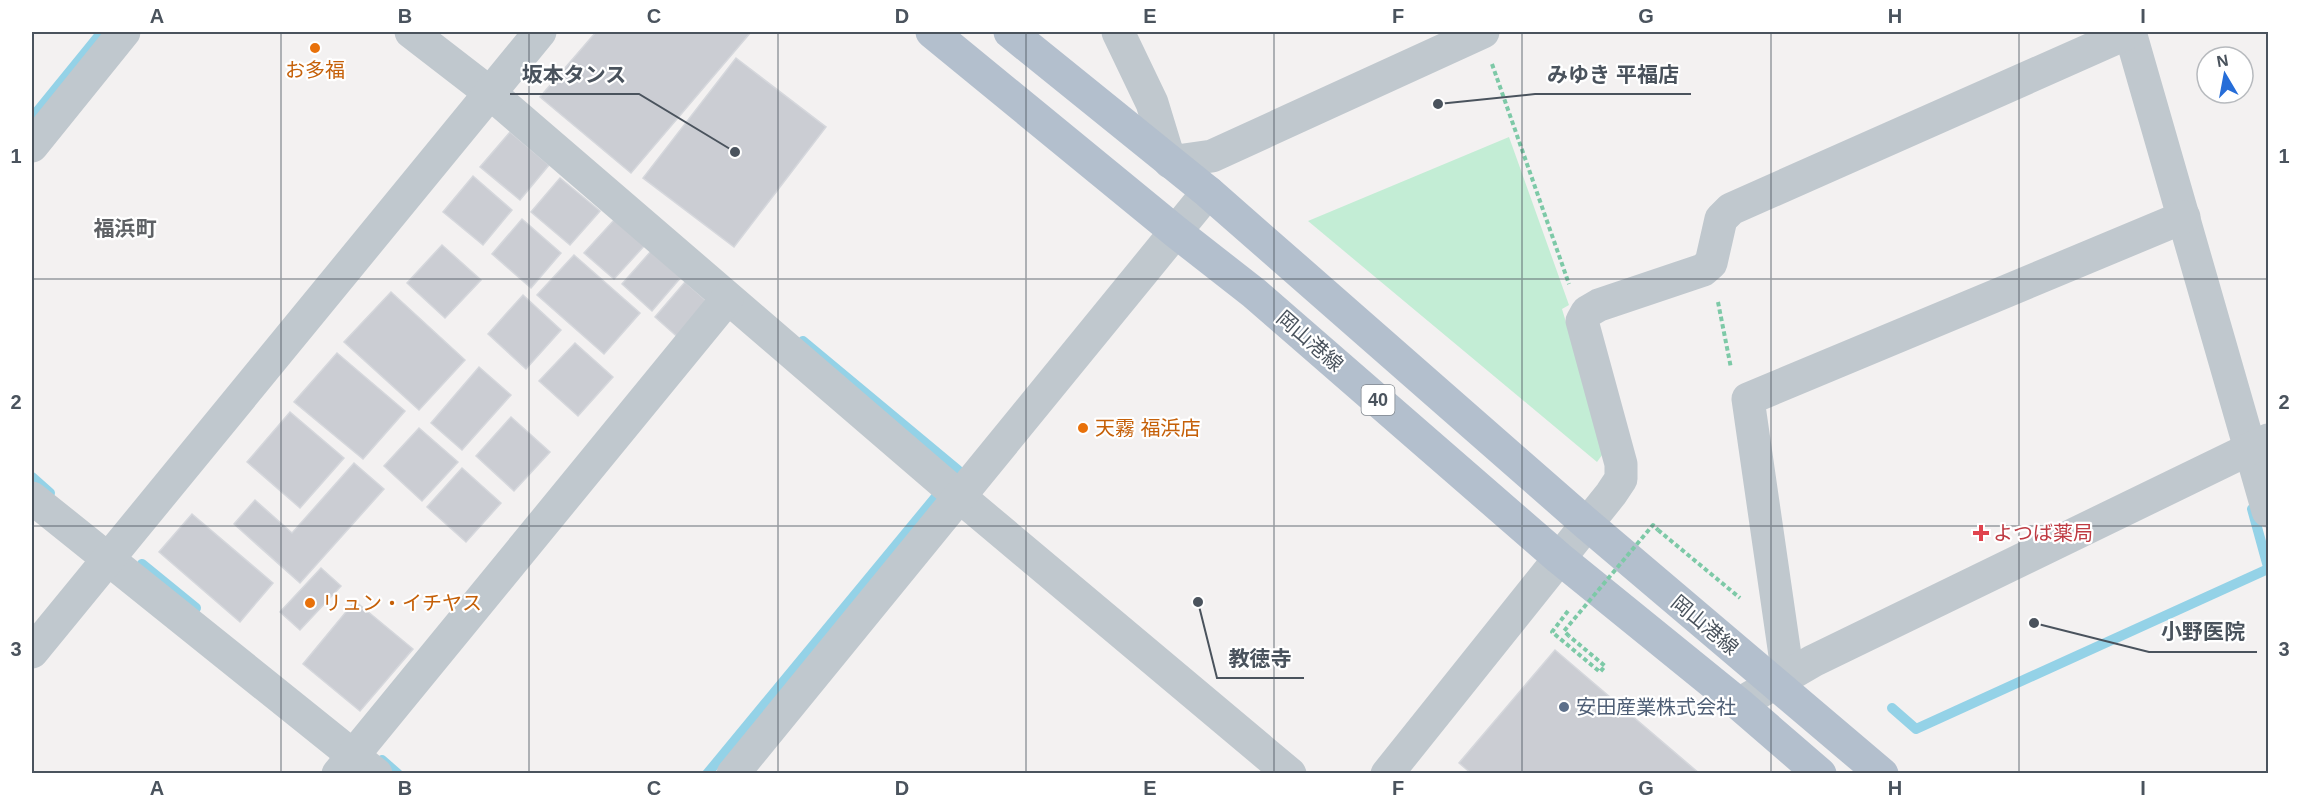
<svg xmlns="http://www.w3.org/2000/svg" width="2300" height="805" font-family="Arial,'Noto Sans JP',sans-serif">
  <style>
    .green { fill: #c3edd5 }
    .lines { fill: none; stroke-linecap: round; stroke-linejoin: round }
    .stream { stroke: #94d2e7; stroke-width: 10 }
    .building { fill: #cbcdd3; stroke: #d5d7dc; stroke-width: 1.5 }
    .path { stroke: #7dc9a7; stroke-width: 4; stroke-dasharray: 4.5 3; stroke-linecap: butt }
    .minor { stroke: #c0c8ce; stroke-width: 33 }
    .major { stroke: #b3bfcd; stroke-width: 33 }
    .path-bridge { stroke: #7dc9a7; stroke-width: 4; stroke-dasharray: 4.5 3; stroke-linecap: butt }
    .grid { fill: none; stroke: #4a535d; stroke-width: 1.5; stroke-opacity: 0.55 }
    .food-dot { fill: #e8710a; stroke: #fff; stroke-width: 2 }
    .health-dot { fill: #e0444e; stroke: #fff; stroke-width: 2 }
    .service-dot { fill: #5c6f8a; stroke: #fff; stroke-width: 2 }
    .labels { text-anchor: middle; stroke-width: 4.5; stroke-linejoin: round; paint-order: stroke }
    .shield { fill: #fff; stroke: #80878e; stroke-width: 1.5 }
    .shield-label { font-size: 18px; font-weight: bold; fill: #4a535d }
    .food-label { font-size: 20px; fill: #c56008; stroke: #fff; text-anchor: start }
    .street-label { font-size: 20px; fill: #4a535d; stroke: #fff }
    .health-label { font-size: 20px; fill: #be3a42; stroke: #fff; text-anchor: start }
    .service-label { font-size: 20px; fill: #4e5e75; stroke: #fff; text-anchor: start }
    .neighbourhood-label { font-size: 21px; font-weight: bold; fill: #5e6165; stroke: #fff }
    .leader { fill: none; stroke: #4a535d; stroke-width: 2 }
    .callout-dot { fill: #4a535d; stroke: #fff; stroke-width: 2 }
    .callout-label { font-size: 21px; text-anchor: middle; font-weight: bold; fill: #4a535d; stroke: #fff; stroke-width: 4.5; stroke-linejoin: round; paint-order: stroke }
    .neatline { fill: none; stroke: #4a535d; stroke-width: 2 }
    .grid-label { font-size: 20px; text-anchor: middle; font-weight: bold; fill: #4a535d }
  </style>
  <rect width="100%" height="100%" fill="#f3f1f1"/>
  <polygon class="green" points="1509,137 1569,305 1562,309 1605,451 1597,462 1308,221"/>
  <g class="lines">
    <g class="stream">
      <polyline points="32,118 102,32"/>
      <polyline points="32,477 50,493"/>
      <polyline points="2252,509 2268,567"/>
      <polyline points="142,564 196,608"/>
      <polyline points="1892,708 1916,729 2268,569"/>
      <polyline points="382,760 398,774"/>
      <polyline points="707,774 958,470 803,341"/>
    </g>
  </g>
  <g class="building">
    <polygon points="596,32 751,32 631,173 540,97"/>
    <polygon points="736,58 826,127 734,247 643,178"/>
    <polygon points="510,132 549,165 520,200 480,167"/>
    <polygon points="473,176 512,210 483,245 443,212"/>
    <polygon points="560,178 600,211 570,245 531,212"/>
    <polygon points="522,219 561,253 531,288 492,254"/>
    <polygon points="615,219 645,245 614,279 584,253"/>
    <polygon points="442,245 481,280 445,318 407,283"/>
    <polygon points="652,250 682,276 652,311 622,284"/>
    <polygon points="574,255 640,313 604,354 537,295"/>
    <polygon points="685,282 711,305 681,340 655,317"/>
    <polygon points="391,292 465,360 419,410 344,342"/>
    <polygon points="523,295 561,330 526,369 488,334"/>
    <polygon points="575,343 613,377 578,416 539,381"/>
    <polygon points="337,353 405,411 363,459 294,402"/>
    <polygon points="479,367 511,395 462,450 431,423"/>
    <polygon points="290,412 344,458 300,508 247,462"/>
    <polygon points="511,417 550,452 514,491 476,456"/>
    <polygon points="419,428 458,462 422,501 384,466"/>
    <polygon points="354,463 384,489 300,583 234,524 255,500 292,533"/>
    <polygon points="462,468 501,503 466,542 427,507"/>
    <polygon points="192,514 273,583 240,622 159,552"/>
    <polygon points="321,568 341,586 300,630 280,612"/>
    <polygon points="355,601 413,649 360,711 303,664"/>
    <polygon points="1555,650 1700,774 1472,774 1459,763"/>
  </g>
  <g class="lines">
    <g class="path">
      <polyline points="1492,64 1569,284"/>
      <polyline points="1718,302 1731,368"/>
      <polyline points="1658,530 1740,598"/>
      <polyline points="1568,611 1552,632 1600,672 1605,666 1569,636"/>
    </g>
    <g class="minor">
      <polyline points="411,32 490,93 941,481 1290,774"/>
      <polyline points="1118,32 1152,103 1170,162 1212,156 1483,32"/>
      <polyline points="2130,32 2268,511"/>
      <polyline points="32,146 124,32"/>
      <polyline points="32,498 376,774"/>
      <polyline points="32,652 540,32"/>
      <polyline points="1788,676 1748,399 2184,217"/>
      <polyline points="1739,704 1813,661 2268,440"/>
      <polyline points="338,774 727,299"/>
      <polyline points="733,774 1208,192"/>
      <polyline points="1387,774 1611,494 1621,479 1621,464 1582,321 1587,312 1599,305 1703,270 1711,263 1721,219 1731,209 2130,32"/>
    </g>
    <g class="major">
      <polyline points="932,32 1176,232 1254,293 1559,558 1739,704 1820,774"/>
      <polyline points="1010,32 1208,192 1587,524 1882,774"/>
    </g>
    <polyline class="path-bridge" points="1569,636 1564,631 1653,525 1658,530"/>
  </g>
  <path class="grid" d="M 281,32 L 281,774M 529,32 L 529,774M 778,32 L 778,774M 1026,32 L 1026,774M 1274,32 L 1274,774M 1522,32 L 1522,774M 1771,32 L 1771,774M 2019,32 L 2019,774M 32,279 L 2268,279M 32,526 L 2268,526"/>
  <g class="food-dot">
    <circle cx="315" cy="48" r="6"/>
    <circle cx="1083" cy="428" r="6"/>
    <circle cx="310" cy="603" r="6"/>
  </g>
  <path class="health-dot" d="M1978 524h6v6h6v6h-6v6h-6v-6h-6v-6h6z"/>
  <circle class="service-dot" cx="1564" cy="707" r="6"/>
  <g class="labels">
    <rect class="shield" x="1361.5" y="385" width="33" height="30" rx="4.5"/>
    <g class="shield-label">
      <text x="1378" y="406">40</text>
    </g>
    <g class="food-label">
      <text x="315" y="77" text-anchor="middle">お多福</text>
      <text x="1095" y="435">天霧 福浜店</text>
      <text x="322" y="610">リュン・イチヤス</text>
    </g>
    <g class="street-label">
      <text transform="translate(1310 341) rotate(41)" y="7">岡山港線</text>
      <text transform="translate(1705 625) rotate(40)" y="7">岡山港線</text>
    </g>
    <g class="health-label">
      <text x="1993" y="540">よつば薬局</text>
    </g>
    <g class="service-label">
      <text x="1576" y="714">安田産業株式会社</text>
    </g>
    <g class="neighbourhood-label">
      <text x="125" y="236">福浜町</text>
    </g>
  </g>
  <path class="leader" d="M735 152L639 94H510M1438 104L1535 94H1691M2034 623L2149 652H2257M1198 602L1217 678H1304"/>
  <g class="callout-dot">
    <circle cx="735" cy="152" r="6"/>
    <circle cx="1438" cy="104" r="6"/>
    <circle cx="2034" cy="623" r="6"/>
    <circle cx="1198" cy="602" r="6"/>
  </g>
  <g class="callout-label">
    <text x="574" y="82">坂本タンス</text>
    <text x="1613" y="82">みゆき 平福店</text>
    <text x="2203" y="639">小野医院</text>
    <text x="1260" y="666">教徳寺</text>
  </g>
  <rect width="2300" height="805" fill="none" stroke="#ffffff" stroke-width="66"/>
  <g transform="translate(2225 75) rotate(350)"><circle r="28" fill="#ffffff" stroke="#b7babe" stroke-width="1.5"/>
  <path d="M0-4.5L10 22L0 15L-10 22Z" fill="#266dd8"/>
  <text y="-9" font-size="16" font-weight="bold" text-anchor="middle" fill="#4a535d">N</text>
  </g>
  <rect x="33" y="33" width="2234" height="739" class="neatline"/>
  <g class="grid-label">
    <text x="157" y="23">A</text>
    <text x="405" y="23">B</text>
    <text x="654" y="23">C</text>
    <text x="902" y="23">D</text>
    <text x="1150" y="23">E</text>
    <text x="1398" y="23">F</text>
    <text x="1646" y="23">G</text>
    <text x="1895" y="23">H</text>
    <text x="2143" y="23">I</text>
    <text x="16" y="163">1</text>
    <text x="2284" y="163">1</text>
    <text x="16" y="409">2</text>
    <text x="2284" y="409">2</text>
    <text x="16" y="656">3</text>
    <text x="2284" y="656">3</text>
    <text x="157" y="795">A</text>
    <text x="405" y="795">B</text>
    <text x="654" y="795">C</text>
    <text x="902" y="795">D</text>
    <text x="1150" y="795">E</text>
    <text x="1398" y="795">F</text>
    <text x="1646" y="795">G</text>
    <text x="1895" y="795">H</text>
    <text x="2143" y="795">I</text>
  </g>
</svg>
